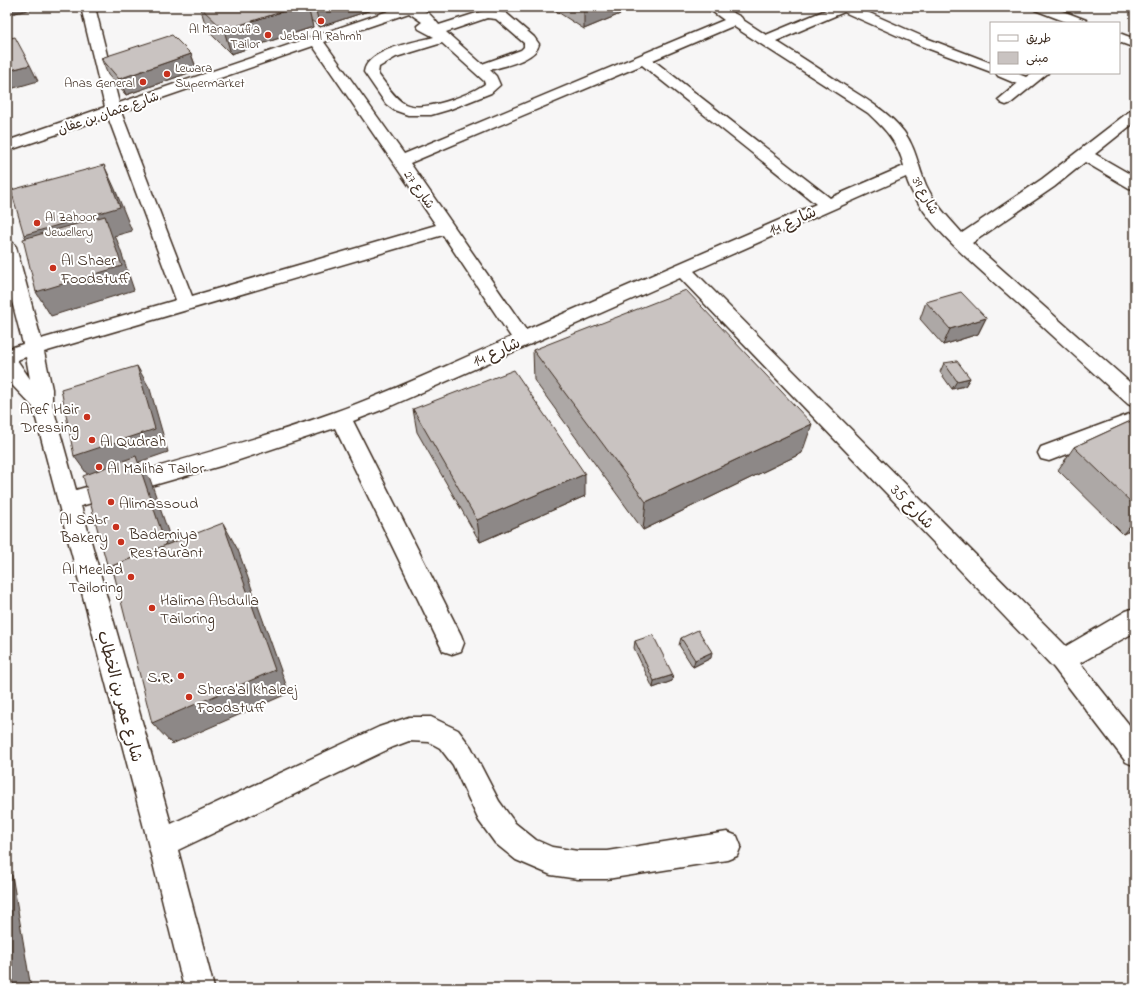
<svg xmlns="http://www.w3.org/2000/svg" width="1142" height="995" font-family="'Indie Flower','Playpen Sans Arabic',sans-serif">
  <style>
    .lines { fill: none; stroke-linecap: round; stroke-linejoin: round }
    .minor-casing { stroke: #3b2a1e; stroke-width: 3 }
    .minor { fill: #fff; fill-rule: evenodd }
    .wall { fill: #ada8a6; stroke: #3b2a1e }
    .shaded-wall { fill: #8d8887; stroke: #3b2a1e }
    .building { fill: #c9c3c1; stroke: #3b2a1e }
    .poi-dot { fill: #c8321e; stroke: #fff; stroke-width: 1.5 }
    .labels { text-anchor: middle; stroke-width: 4; stroke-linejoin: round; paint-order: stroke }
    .far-poi-label { font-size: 13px; fill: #3b2a1e; stroke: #fff; text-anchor: end }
    .far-street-label { font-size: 13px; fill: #3b2a1e; stroke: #fff }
    .street-label { font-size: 16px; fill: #3b2a1e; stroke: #fff }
    .poi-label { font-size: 16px; fill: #3b2a1e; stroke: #fff; text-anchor: start }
  </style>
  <rect width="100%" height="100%" fill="#f7f6f6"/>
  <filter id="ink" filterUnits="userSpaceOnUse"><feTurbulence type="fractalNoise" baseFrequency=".025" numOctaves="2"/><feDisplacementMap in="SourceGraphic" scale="8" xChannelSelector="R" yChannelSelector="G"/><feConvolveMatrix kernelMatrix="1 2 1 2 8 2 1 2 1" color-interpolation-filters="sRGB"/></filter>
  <g filter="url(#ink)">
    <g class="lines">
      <defs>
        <g id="minor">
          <path d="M 81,7 L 95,7 L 119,103 L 400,7 C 421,7 426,8 439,25 L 486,10 L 506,13 L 534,37 L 539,44 C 536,60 504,66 490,70 L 496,76 L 500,85 L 491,93 L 448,110 L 431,115 L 408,115 L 394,110 L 386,104 L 364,72 C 367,49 415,42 434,37 L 419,29 L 417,26 L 422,22 L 409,13 L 324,42 L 404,154 L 724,20 L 706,7 L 722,7 L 741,17 L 743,20 L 766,35 L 833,7 L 856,7 L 926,38 L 991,63 L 991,72 L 916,44 L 844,12 L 776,41 C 798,55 820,69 842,84 C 864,98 888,111 904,132 C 916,148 918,167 926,185 C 934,203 949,218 962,233 L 1042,179 L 1130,111 L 1135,109 L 1135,122 L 1095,154 L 1135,177 L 1135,189 L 1129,188 L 1085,162 L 1054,187 L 972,243 L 1135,387 L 1135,407 L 1128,404 C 1090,370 1053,336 1015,301 C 979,268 921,224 906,177 L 694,271 L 1066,646 L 1126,611 L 1135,608 L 1135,632 L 1080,663 L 1135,732 L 1135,766 L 1126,762 L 1054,668 L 680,278 L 384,409 L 353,421 L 461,635 L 464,643 L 461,651 L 452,654 L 443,651 L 335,428 L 224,465 L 81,506 L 171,824 L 379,727 L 409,717 L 431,717 L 458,730 L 471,747 L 499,801 L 515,823 L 536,840 L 552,847 L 578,851 L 607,851 L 727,832 L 737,836 L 741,846 L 737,856 L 727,860 L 607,879 L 578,879 L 551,875 L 516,860 L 495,843 L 479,821 L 453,765 L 440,748 L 429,742 L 409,741 L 393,747 L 178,850 L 214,988 L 184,988 L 148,843 L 33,407 L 13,386 L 7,376 L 7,349 L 23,344 L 7,282 L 7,241 L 13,243 L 16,247 L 41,339 L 176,300 L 108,117 L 7,151 L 7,141 L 105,107 ZM 487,18 L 496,19 L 524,43 L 524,47 L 521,50 L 482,64 L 446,32 ZM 733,26 L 868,113 C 885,129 898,142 904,166 L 830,198 L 653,60 ZM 442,43 L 484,81 L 485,84 C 469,95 424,113 405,104 C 394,98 386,84 378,74 L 379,67 L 396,57 ZM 313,46 L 436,225 L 192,296 L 121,112 ZM 642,65 L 816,204 L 526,330 L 410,163 ZM 443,235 L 511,337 C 452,363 393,391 332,413 C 248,443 162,465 76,490 L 52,404 L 52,389 L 44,352 ZM 26,357 L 30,379 L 17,360 Z"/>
          <polygon points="1033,7 1052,7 1086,20 1088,23 1069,23 1035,10"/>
          <polygon points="1119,33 1135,39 1135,48 1119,42"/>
          <polygon points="996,73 1016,73 1026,77 1032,73 1048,73 1011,103 1006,105 1001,103 998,100 1017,84 998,76"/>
          <polygon points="1135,412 1135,428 1049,461 1041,459 1038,453 1041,447"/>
        </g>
      </defs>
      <use href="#minor" class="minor-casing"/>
      <use href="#minor" class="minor"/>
    </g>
    <g class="wall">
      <polygon points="200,7 370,7 371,10 320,27 311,20 313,27 231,54 207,30"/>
      <polygon points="550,7 637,7 584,29"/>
      <polygon points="191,54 197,70 126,95 108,75 101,58"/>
      <polygon points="926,302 986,318 978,334 943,345 920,319"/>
      <polygon points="533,350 802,453 643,530 534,380"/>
      <polygon points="944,363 970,378 965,386 952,389 940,372"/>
      <polygon points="413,409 585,496 480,542 417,432"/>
      <polygon points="1135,419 1135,528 1123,534 1058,470 1074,447"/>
      <polygon points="681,638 711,658 693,667 679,645"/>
      <polygon points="635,641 673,675 672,681 653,688 634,648"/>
    </g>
    <g class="shaded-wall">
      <polygon points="7,7 41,7 7,15"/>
      <polygon points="297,7 308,7 313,27 231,54 224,30"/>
      <polygon points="315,7 370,7 371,10 320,27"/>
      <polygon points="584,7 637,7 584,29"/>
      <polygon points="191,54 197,70 126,95 119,79"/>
      <polygon points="30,65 38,81 7,90 7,71"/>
      <polygon points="104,165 115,189 132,231 114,236 117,240 134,290 51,316 36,292 38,259 24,235"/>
      <polygon points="986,318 978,334 943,345 950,329"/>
      <polygon points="137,366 150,389 168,452 139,462 150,479 180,566 124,589 108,568 90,478 74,456"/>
      <polygon points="970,378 965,386 952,389 957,381"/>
      <polygon points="812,424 802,453 643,530 646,502"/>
      <polygon points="585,474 585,496 480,542 477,520"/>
      <polygon points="1135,520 1135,528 1123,534"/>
      <polygon points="223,523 238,550 289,693 172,744 152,723"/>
      <polygon points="712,652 711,658 693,667 695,660"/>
      <polygon points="673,675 672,681 653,688 654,681"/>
      <polygon points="7,872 12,875 31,988 7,988"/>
    </g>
    <g class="building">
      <polygon points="200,7 297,7 224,30"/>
      <polygon points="172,35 191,54 119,79 101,58"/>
      <polygon points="15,37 30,65 7,71 7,39"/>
      <polygon points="104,165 120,207 24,235 11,190"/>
      <polygon points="105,216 122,266 36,292 23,239"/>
      <polygon points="686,290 812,424 646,502 533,350"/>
      <polygon points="961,292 986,318 950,329 926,302"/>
      <polygon points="957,361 970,378 957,381 944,363"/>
      <polygon points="137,366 155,429 74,456 61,389"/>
      <polygon points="514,370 585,474 477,520 413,409"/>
      <polygon points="1135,419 1135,506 1074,447"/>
      <polygon points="136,456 166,545 112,566 112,567 108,568 83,476"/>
      <polygon points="223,523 275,670 152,723 112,566"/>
      <polygon points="698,630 712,652 695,660 681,638"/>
      <polygon points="653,635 673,675 654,681 635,641"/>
    </g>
  </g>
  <g class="poi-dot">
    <circle cx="321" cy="21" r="4"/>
    <circle cx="268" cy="35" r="4"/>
    <circle cx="167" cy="74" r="4"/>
    <circle cx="143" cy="82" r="4"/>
    <circle cx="37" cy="223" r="4"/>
    <circle cx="53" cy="268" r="4"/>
    <circle cx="87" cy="417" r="4"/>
    <circle cx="92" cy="440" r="4"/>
    <circle cx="99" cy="467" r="4"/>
    <circle cx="111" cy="502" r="4"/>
    <circle cx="116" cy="527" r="4"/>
    <circle cx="121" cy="542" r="4"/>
    <circle cx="131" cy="577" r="4"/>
    <circle cx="152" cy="608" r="4"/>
    <circle cx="181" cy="676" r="4"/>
    <circle cx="189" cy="697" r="4"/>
  </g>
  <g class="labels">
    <g class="far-poi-label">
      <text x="260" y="33">Al Manaoufia<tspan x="260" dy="15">Tailor</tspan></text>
      <text x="321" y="40" text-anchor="middle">Jebal Al Rahmh</text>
      <text x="175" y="72" text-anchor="start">Lewara<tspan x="175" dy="15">Supermarket</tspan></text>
      <text x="135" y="87">Anas General</text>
      <text x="45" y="221" text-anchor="start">Al Zahoor<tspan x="45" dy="15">Jewellery</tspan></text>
    </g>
    <g class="far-street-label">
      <text transform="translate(108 112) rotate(-19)" y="5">شارع عثمان بن عفان</text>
      <text transform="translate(420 189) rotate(55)" y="5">شارع 27</text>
      <text transform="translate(926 195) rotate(61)" y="5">شارع 39</text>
    </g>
    <g class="street-label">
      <text transform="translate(792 220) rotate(-24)" y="6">شارع 14</text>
      <text transform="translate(496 351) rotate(-24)" y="6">شارع 14</text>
      <text transform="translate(913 506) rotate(46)" y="6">شارع 35</text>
      <text transform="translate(121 696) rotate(75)" y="6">شارع عمر بن الخطاب</text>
    </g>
    <g class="poi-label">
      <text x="61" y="265">Al Shaer<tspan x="61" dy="18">Foodstuff</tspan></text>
      <text x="79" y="414" text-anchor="end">Aref Hair<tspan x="79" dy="18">Dressing</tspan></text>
      <text x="100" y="446">Al Qudrah</text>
      <text x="107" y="473">Al Maliha Tailor</text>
      <text x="119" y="508">Alimassoud</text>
      <text x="108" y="524" text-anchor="end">Al Sabr<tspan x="108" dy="18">Bakery</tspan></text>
      <text x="129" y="539">Bademiya<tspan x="129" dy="18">Restaurant</tspan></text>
      <text x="123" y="574" text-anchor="end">Al Meelad<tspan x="123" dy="18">Tailoring</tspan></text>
      <text x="160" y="605">Halima Abdulla<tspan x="160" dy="18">Tailoring</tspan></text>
      <text x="173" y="682" text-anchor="end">S.R.</text>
      <text x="197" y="694">Shera'al Khaleej<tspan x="197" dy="18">Foodstuff</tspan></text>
    </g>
  </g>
  <rect width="1142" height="995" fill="none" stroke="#fff" stroke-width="24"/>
  <rect x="12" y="12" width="1118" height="971" fill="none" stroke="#3b2a1e" stroke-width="1.5" filter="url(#ink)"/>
  <rect x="990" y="22" width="130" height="52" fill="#ffffff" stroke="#b1aaa5"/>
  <rect x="998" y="35" width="20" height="6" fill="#ffffff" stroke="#b1aaa5"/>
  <text x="1026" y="42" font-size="12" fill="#3b2a1e">طريق</text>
  <rect x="998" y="52" width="20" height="12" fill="#c9c3c1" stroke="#b1aaa5"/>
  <text x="1026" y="62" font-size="12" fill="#3b2a1e">مبنى</text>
</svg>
